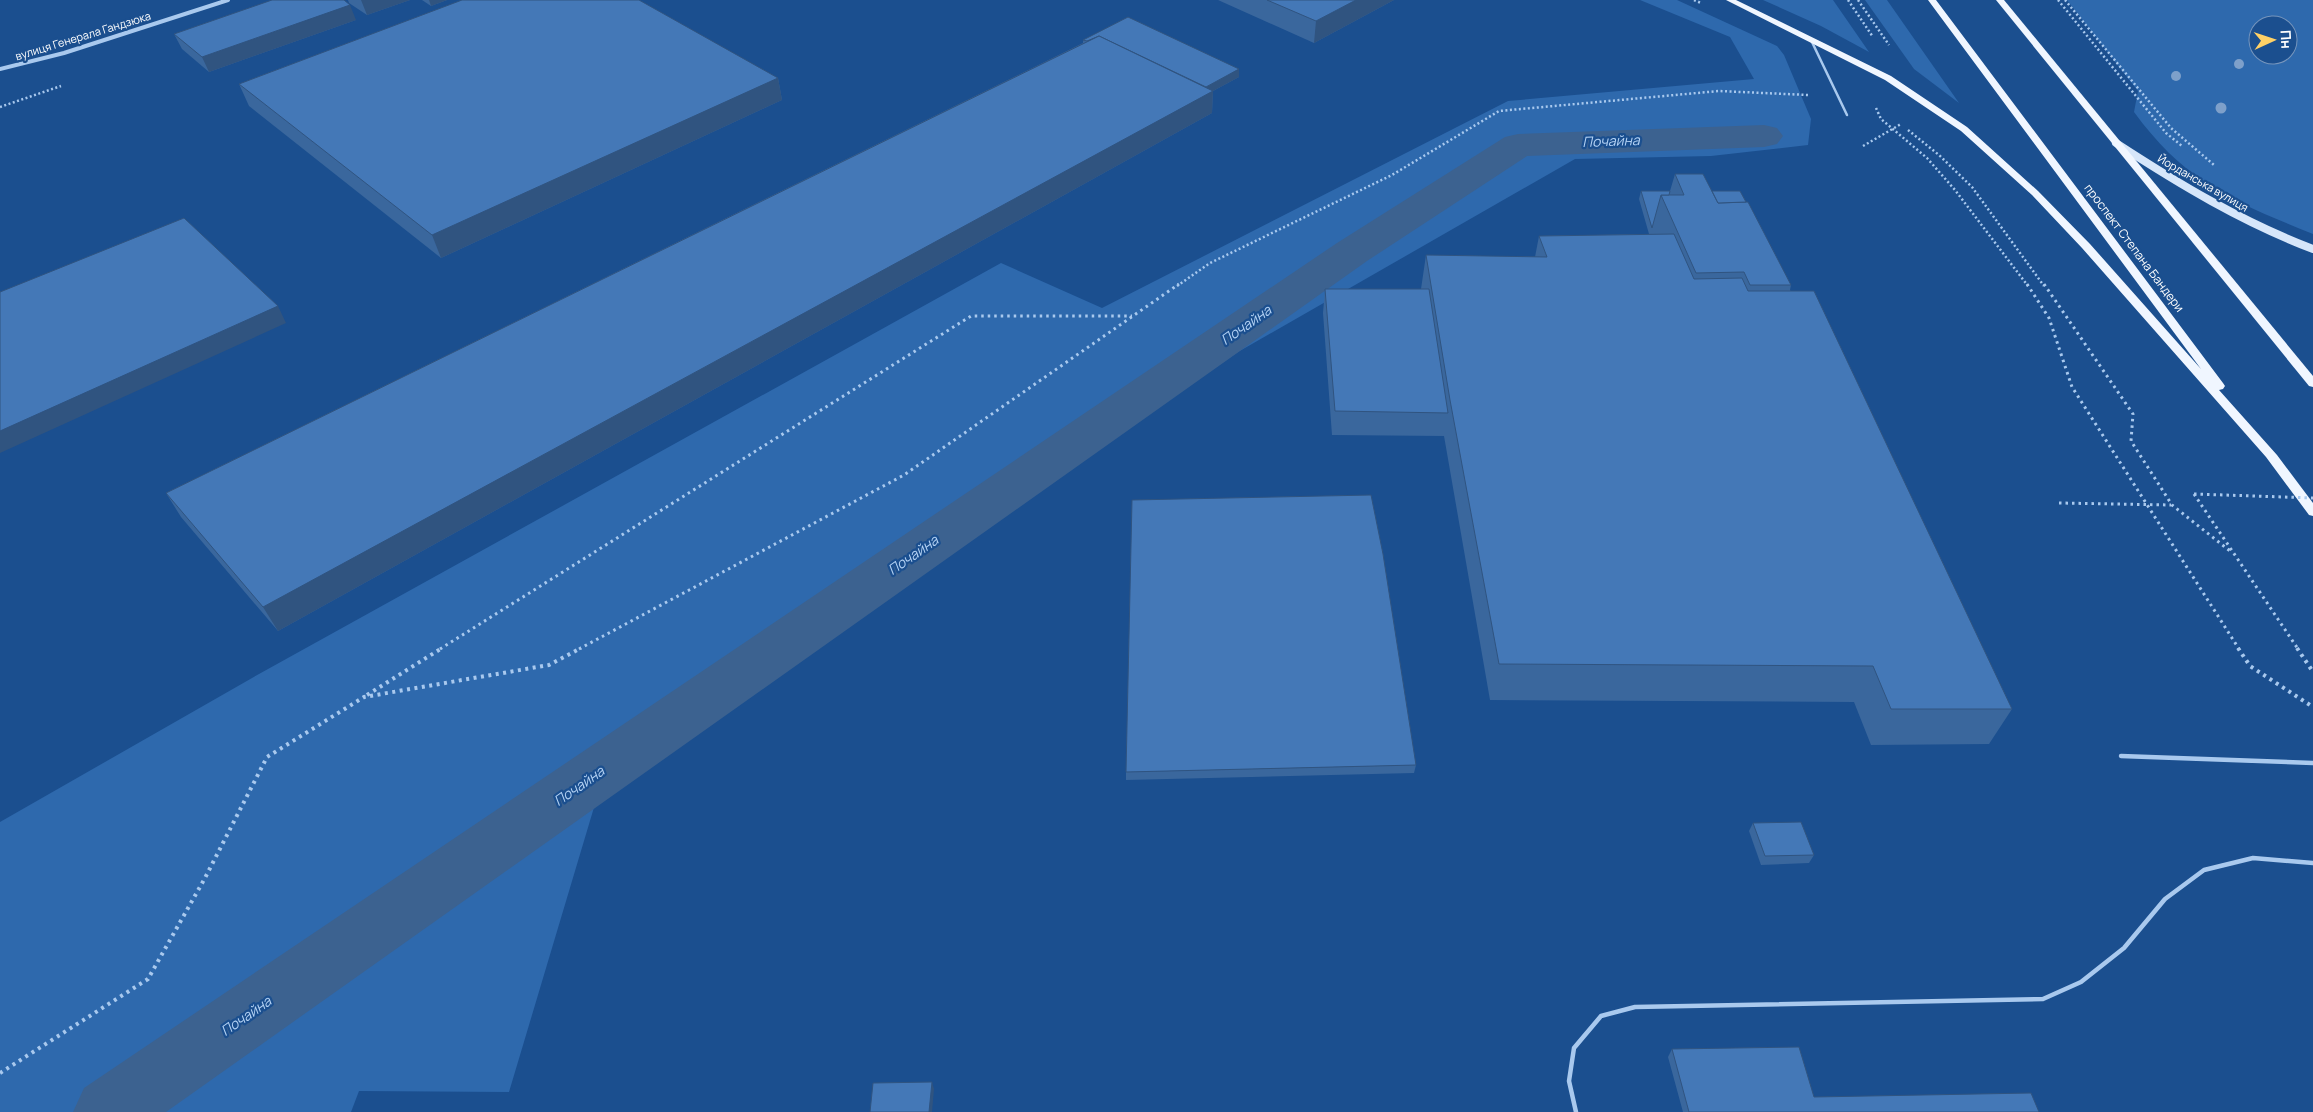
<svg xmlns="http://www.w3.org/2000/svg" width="2313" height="1112" font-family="Manrope,sans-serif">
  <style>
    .green { fill: #2e69ad; fill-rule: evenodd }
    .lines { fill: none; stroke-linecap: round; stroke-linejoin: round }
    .canal { fill: #3c6290; fill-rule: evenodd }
    .path-far2 { stroke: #a9c9ee; stroke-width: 2.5; stroke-dasharray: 2 2.5; stroke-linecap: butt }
    .path-far1 { stroke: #a9c9ee; stroke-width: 3; stroke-dasharray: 2.5 4; stroke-linecap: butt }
    .path { stroke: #a9c9ee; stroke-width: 4; stroke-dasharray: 3 4.5; stroke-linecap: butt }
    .lane-far1 { stroke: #a9c9ee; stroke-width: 2.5 }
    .lane { stroke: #a9c9ee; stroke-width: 4.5 }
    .street { stroke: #a9c9ee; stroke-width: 4 }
    .secondary { stroke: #d6e6fa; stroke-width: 8 }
    .primary { fill: #f0f6ff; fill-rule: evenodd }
    .path-bridge { stroke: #a9c9ee; stroke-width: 3; stroke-dasharray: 2.5 4; stroke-linecap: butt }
    .tree { fill: #7ea0ca }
    .wall { fill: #3a679d }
    .shaded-wall { fill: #305480 }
    .building { fill: #4478b7; stroke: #305480 }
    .labels { text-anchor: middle; stroke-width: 4.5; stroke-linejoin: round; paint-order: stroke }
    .far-street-label { font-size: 11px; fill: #fff; stroke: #1b4f8f }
    .street-label { font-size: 12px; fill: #fff; stroke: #1b4f8f }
    .water-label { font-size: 14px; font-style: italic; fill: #b5d3f5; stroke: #1b4f8f }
  </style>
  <rect width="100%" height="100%" fill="#1b4f8f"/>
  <g class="green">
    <polygon points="1640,0 1677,0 1777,46 1784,55 1811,119 1808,145 1711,156 1575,159 1238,352 598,794 509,1092 359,1091 351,1112 0,1112 0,822 259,674 1001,263 1102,308 1508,101 1754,79 1730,37"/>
    <polygon points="1763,0 1833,0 1869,52 1821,26"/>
    <polygon points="1865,0 1887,0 1959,103 1914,69"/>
    <path d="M 2067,0 L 2313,0 L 2313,234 C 2234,202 2186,183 2134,112 L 2138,91 ZM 2258,25 L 2288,25 L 2288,55 L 2258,55 Z"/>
  </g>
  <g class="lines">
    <polygon class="canal" points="1764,125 1777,128 1783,136 1777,144 1764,147 1527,156 1367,261 166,1112 73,1112 84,1088 1337,243 1505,137 1518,134"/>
    <g class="path-far2">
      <polyline points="1694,0 1701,3"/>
      <polyline points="1848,0 1873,37"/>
      <polyline points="1858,0 1889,45"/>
      <polyline points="2058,0 2166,133 2182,146"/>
      <polyline points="2065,0 2171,128 2214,165"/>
      <polyline points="0,107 61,86"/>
      <polyline points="1876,108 1881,119 1927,158 1955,190 2028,286"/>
      <polyline points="1908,130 1939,155 1972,187 2044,286"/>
      <polyline points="1863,146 1901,124"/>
      <polyline points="1177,286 1210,263 1392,175 1499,111 1719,91 1808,95"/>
    </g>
    <g class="path-far1">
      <polyline points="2027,284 2049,318 2072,387 2239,649"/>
      <polyline points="2044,284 2133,414 2131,441 2172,505 2230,551"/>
      <polyline points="2194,494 2298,649"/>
      <polyline points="2059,503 2171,505"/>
      <polyline points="440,649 971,316 1132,316"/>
      <polyline points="579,649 904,475 1179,284"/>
    </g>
    <g class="path">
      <polyline points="2238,648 2250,666 2313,707"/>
      <polyline points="2297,648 2313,672"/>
      <polyline points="367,695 442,648"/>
      <polyline points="0,1073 148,979 205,878 267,757 364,697 549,665 581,648"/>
    </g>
    <polyline class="lane-far1" points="1811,40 1847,115"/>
    <g class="lane">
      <polyline points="2121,756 2313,763"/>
      <polyline points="1576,1112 1569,1081 1574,1048 1601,1016 1635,1007 2043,999 2081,982 2124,948 2165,899 2204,870 2253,858 2313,863"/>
    </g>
    <polyline class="street" points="0,69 64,53 228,0"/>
    <path class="secondary" d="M 2116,143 C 2179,184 2242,222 2313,249"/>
    <g class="primary">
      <polygon points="1726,0 1736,0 1891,76 1967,127 2038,191 2090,244 2201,369 1928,0 1936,0 2223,383 2225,386 2223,389 2219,390 2277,455 2313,503 2313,516 2309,515 2266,457 2082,248 2032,195 1961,131 1885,80"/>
      <polygon points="1996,0 2004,0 2313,376 2313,387 2309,386"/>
    </g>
    <polyline class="path-bridge" points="2194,494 2313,498"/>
  </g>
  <g class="tree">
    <circle cx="2239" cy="64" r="5"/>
    <circle cx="2176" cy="76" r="5"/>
    <circle cx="2221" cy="108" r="5.5"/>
  </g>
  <g class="wall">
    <polygon points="348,0 410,0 367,15 349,3"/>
    <polygon points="422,0 447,0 431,6"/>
    <polygon points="1218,0 1394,0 1314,43"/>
    <polygon points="356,20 209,72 182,49 174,34"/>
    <polygon points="1083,40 1239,77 1213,91 1212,113 278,631 181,517 166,493 1083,43"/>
    <polygon points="778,78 782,100 441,258 249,106 239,84"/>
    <polygon points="1675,174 1712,191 1746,202 1791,285 1790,290 2012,709 1989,744 1871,745 1854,702 1490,700 1444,436 1332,435 1323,313 1325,289 1421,289 1426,255 1535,257 1539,236 1649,234 1639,199 1641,191 1670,191"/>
    <polygon points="1416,765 1414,773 1126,780 1126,772"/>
    <polygon points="1753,823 1814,855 1809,863 1761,865 1749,831"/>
    <polygon points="1672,1049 1814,1097 2039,1112 1683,1112 1668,1057"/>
  </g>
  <g class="shaded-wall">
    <polygon points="361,0 410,0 367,15"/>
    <polygon points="429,0 447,0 431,6"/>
    <polygon points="1356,0 1394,0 1314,43 1316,21"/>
    <polygon points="350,5 356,20 209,72 202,57"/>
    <polygon points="1239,69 1239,77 1213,91 1212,113 278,631 263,607"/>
    <polygon points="778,78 782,100 441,258 432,235"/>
    <polygon points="278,306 286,323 0,453 0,431"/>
    <polygon points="932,1082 934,1089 932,1112 929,1112"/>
  </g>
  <g class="building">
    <polygon points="272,0 344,0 350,5 202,57 174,34"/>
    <polygon points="462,0 639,0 778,78 432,235 239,84"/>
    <polygon points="1267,0 1356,0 1316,21"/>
    <polygon points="1128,17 1239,69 1206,87 1099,36 1087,41 1083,40"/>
    <polygon points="1099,36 1213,91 263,607 166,493"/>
    <polygon points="1675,174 1703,174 1718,203 1748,202 1791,285 1750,285 1744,272 1696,273 1661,195 1684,195"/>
    <polygon points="1641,191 1670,191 1669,195 1661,195 1652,228"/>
    <polygon points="1712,191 1740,191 1746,202 1718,203"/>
    <polygon points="184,218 278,306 0,431 0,292"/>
    <polygon points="1674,234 1694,279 1742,278 1748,291 1814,291 2012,709 1891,709 1873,666 1499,664 1450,400 1426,255 1547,257 1539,236"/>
    <polygon points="1325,289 1429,289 1448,413 1335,411"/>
    <polygon points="1371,495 1383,554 1416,765 1126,772 1132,500"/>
    <polygon points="1801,822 1814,855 1765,856 1753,823"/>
    <polygon points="1799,1047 1814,1097 2031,1093 2039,1112 1689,1112 1672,1049"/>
    <polygon points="932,1082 929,1112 870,1112 873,1083"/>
  </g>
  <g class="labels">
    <g class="far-street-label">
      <text transform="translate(83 36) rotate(-17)" y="4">вулиця Генерала Гандзюка</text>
      <text transform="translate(2203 183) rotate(30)" y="4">Йорданська вулиця</text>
    </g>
    <g class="street-label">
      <text transform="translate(2134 248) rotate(53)" y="4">проспект Степана Бандери</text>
    </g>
    <g class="water-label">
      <text transform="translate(1611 141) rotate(-2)" y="5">Почайна</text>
      <text transform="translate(1246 325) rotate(-35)" y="5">Почайна</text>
      <text transform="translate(913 555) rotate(-35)" y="5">Почайна</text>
      <text transform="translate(579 786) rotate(-35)" y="5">Почайна</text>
      <text transform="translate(246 1016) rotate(-35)" y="5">Почайна</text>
    </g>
  </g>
  <g transform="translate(2273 40) rotate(87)"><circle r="24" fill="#1b4f8f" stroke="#7695bc"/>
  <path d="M0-4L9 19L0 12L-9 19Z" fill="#ffd166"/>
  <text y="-8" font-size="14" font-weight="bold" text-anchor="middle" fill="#ffffff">Пн</text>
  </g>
</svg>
